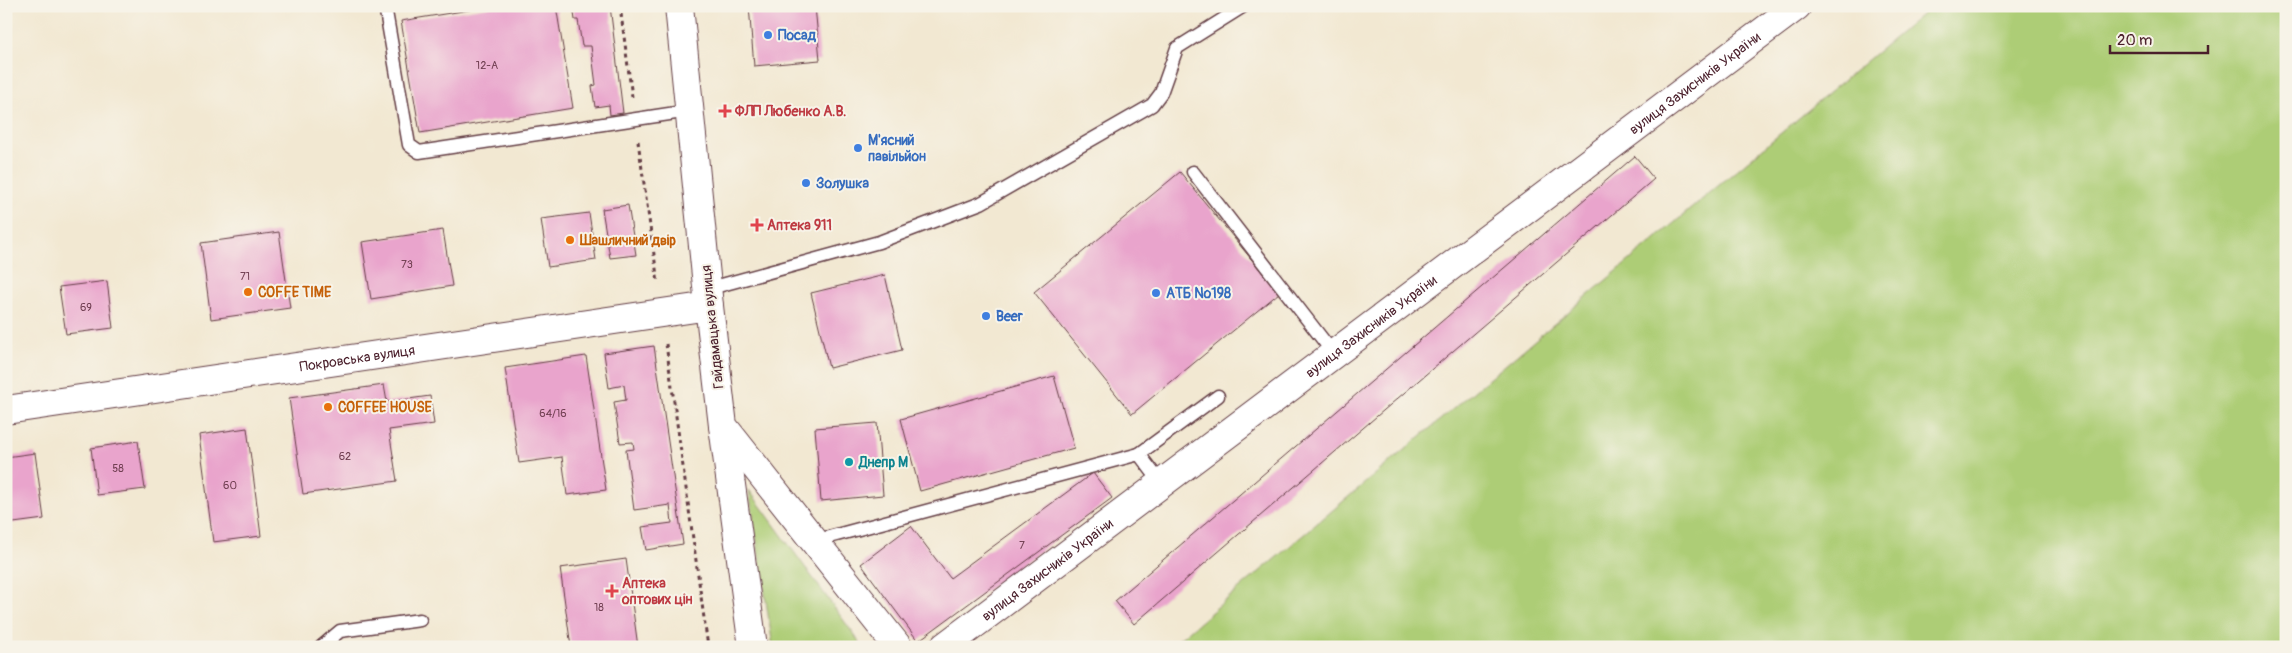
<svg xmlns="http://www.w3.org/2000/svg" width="2292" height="653" font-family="Pangolin,sans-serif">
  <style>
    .green { fill: #adcd76; stroke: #7c7650 }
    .building { fill: #e9a4cc }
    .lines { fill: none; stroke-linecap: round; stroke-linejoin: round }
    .service-casing { stroke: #633d44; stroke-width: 15 }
    .tertiary-casing { stroke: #633d44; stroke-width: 30 }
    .primary-casing { stroke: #633d44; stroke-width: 30 }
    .path { stroke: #633d44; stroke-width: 3; stroke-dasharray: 4 4; stroke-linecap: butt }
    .service { stroke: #fff; stroke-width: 12 }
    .tertiary { stroke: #fff; stroke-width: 28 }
    .primary { stroke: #fff; stroke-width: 28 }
    .shop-dot { fill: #3f7fe0; stroke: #f7f3e8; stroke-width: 2 }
    .health-dot { fill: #e0444e; stroke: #f7f3e8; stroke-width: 2 }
    .food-dot { fill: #e8710a; stroke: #f7f3e8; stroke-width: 2 }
    .culture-dot { fill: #0f9aa8; stroke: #f7f3e8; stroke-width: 2 }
    .labels { text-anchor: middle; stroke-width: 4; stroke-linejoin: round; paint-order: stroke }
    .number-label { font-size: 11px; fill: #724053 }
    .shop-label { font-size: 14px; font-weight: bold; fill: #366cbe; stroke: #f7f3e8; text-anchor: start }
    .street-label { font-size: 14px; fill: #4a1f2b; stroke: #f7f3e8 }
    .health-label { font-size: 14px; font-weight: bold; fill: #be3a42; stroke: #f7f3e8; text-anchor: start }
    .food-label { font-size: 14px; font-weight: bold; fill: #c56008; stroke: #f7f3e8; text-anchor: start }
    .culture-label { font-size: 14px; font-weight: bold; fill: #0d838f; stroke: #f7f3e8; text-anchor: start }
  </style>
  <rect width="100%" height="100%" fill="#f7f3e8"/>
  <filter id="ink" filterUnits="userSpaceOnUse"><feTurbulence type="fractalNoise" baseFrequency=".02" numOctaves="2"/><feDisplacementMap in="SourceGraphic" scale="10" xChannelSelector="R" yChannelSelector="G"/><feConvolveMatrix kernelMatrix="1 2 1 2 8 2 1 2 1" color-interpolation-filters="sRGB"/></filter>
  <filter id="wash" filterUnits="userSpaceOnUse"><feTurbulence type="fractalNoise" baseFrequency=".0096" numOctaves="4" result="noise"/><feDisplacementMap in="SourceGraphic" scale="20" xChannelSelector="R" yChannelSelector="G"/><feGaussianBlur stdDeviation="1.12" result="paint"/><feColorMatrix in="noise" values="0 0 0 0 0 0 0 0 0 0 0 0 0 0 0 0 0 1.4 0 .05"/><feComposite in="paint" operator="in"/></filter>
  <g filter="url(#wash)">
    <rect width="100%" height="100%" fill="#f2e8d2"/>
    <g class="green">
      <polygon points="1932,6 2286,6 2286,647 1170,647"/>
      <polygon points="749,490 863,647 773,647"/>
    </g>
    <g id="blocks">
      <g class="building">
        <polygon points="302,6 318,6 318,7 303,10"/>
        <polygon points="494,6 556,6 573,108 420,133 401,21"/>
        <polygon points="573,6 610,6 623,113 610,115 609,105 595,107 592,86 596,85 591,46 582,46 578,20 575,20"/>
        <polygon points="749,6 815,6 820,60 754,66"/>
        <polygon points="1635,156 1654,179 1134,624 1115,601"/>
        <polygon points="1180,172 1279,293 1132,414 1034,292"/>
        <polygon points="628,205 636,255 610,258 602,209"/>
        <polygon points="589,213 596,260 548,267 541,219"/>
        <polygon points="443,230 452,286 371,299 362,242"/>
        <polygon points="279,232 290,308 211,319 201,243"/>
        <polygon points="885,275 902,350 829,368 811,293"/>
        <polygon points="107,281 113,328 66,334 59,287"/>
        <polygon points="654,346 683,544 646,550 642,527 672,523 670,505 634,510 626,450 634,449 633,442 620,443 614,402 626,400 624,385 609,388 604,353"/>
        <polygon points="586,356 606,490 567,495 562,457 519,463 505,368"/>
        <polygon points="1054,376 1074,448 920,491 901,419"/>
        <polygon points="384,385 387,402 430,396 434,424 389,430 397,481 303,494 289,398"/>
        <polygon points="877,423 883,495 821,501 815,428"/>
        <polygon points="247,428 261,536 213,542 199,435"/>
        <polygon points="138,441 145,489 97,495 91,448"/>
        <polygon points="35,453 44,519 6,524 6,457"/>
        <polygon points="1093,473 1112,498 918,641 861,564 911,526 950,578"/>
        <polygon points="626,559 638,647 571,647 560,568"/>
        <polygon points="437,642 438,647 414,647 414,646"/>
      </g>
    </g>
  </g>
  <g filter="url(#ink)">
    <use href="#blocks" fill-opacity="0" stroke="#633d44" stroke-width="1"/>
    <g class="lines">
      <defs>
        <g id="service">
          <polyline points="385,6 409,145 419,152 689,111"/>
          <polyline points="1193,172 1334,354"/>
          <polyline points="707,289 879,242 981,203 1152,105 1161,93 1177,48 1244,6"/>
          <polyline points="1139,454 1218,396"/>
          <polyline points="814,541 1139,454 1161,483"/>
          <polyline points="321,647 340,631 420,620"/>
        </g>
        <g id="tertiary">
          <polyline points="679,6 709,306"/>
          <polyline points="723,426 753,647"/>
          <path id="s1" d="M 944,647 L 1797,6"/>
        </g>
        <g id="primary">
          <path id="s2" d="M 6,410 L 709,306 L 723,426 L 898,647"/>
        </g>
      </defs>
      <use href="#service" class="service-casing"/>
      <use href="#tertiary" class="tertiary-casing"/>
      <use href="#primary" class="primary-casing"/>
      <g class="path">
        <polyline points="620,6 632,97"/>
        <polyline points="638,141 658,283"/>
        <polyline points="666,344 708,647"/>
      </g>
      <use href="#service" class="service"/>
      <use href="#tertiary" class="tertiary"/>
      <use href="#primary" class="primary"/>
    </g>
  </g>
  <g class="shop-dot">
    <circle cx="768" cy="35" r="5"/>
    <circle cx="858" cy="148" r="5"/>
    <circle cx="806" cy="183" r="5"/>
    <circle cx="1156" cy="293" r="5"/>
    <circle cx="986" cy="316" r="5"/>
  </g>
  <g class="health-dot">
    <path d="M722.5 103.5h5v5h5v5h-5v5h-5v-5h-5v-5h5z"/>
    <path d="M754.5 217.5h5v5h5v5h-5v5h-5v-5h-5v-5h5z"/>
    <path d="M609.5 583.5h5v5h5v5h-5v5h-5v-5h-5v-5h5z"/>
  </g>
  <g class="food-dot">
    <circle cx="570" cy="240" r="5"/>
    <circle cx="248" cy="292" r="5"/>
    <circle cx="328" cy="407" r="5"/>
  </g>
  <circle class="culture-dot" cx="849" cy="462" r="5"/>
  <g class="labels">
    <g class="number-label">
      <text x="487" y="69">12-А</text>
      <text x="407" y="268">73</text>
      <text x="245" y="280">71</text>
      <text x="86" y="311">69</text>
      <text x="553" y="417">64/16</text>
      <text x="345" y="460">62</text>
      <text x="118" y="472">58</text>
      <text x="230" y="489">60</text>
      <text x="1022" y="549">7</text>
      <text x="599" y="611">18</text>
    </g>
    <g class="shop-label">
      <text x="778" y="40">Посад</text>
      <text x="868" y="145">М'ясний<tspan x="868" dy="16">павільйон</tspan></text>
      <text x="816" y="188">Золушка</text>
      <text x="1166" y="298">АТБ №198</text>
      <text x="996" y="321">Beer</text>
    </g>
    <g class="street-label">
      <text dy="5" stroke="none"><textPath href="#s1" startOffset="939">вулиця Захисників України</textPath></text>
      <text transform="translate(712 327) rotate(-96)" y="5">Гайдамацька вулиця</text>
      <text dy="5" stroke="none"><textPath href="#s1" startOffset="534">вулиця Захисників України</textPath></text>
      <text dy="5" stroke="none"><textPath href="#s2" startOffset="355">Покровська вулиця</textPath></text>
      <text dy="5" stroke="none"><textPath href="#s1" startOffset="129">вулиця Захисників України</textPath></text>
    </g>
    <g class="health-label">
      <text x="735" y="116">ФЛП Любенко А.В.</text>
      <text x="767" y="230">Аптека 911</text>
      <text x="622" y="588">Аптека<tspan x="622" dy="16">оптових цін</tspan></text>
    </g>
    <g class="food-label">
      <text x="580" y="245">Шашличний двір</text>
      <text x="258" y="297">COFFE TIME</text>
      <text x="338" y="412">COFFEE HOUSE</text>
    </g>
    <g class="culture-label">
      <text x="859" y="467">Днепр М</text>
    </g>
  </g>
  <rect width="2292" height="653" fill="none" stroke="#f7f3e8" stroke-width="25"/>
  <path d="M2110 45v8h98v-8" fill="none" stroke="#4a1f2b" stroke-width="2.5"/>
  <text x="2117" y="45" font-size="15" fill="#4a1f2b" stroke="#f7f3e8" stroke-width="4" paint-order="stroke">20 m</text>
</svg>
